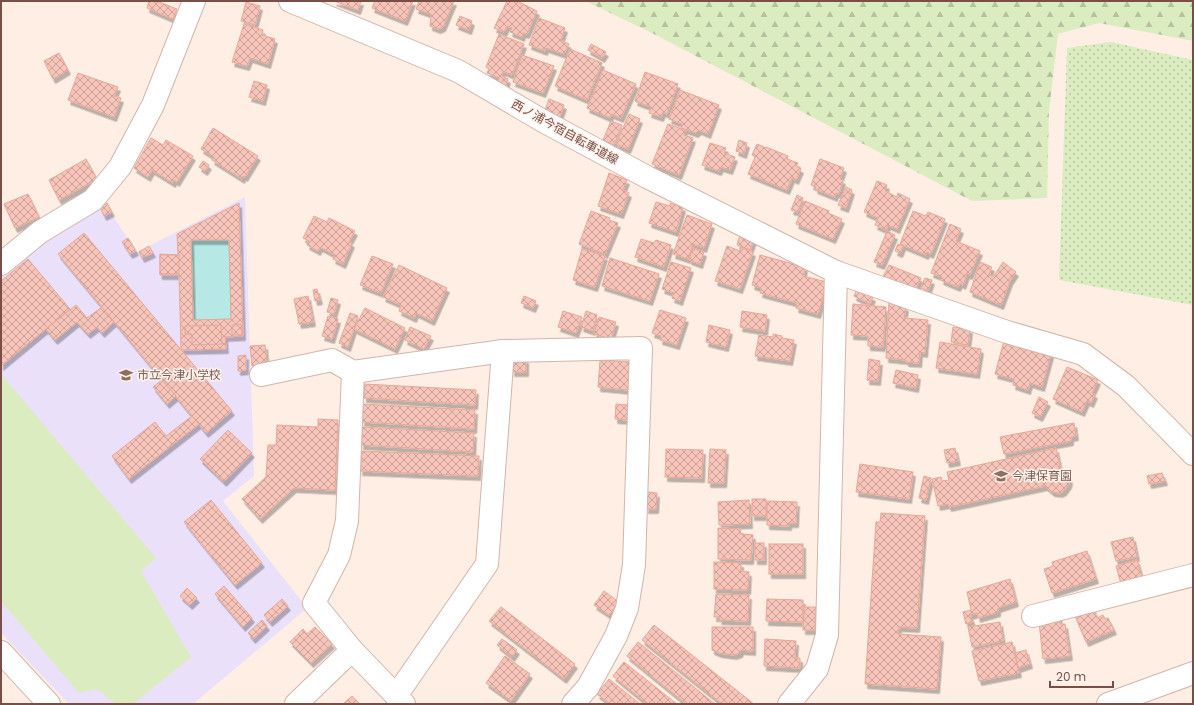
<svg xmlns="http://www.w3.org/2000/svg" width="1194" height="705" font-family="Poppins,'Noto Sans JP',sans-serif">
  <style>
    .education { fill: #ebe0fa }
    .grass { fill: #dbedc0 }
    .forest { fill: url(#forest-firs) }
    .park { fill: url(#park-dots) }
    .water { fill: #b6e9e6; stroke: #9bdcd9 }
    .building { fill: url(#building-cross-hatch); stroke: #eaa697; fill-rule: evenodd; filter: url(#shadow) }
    .lines { fill: none; stroke-linecap: round; stroke-linejoin: round }
    .minor-casing { stroke: #d2b5ab; stroke-width: 24 }
    .minor { stroke: #fff; stroke-width: 22 }
    .labels { text-anchor: middle; stroke-width: 3; stroke-linejoin: round; paint-order: stroke }
    .street-label { font-size: 12px; fill: #784e47; stroke: #fff3eb }
    .education-label { font-size: 12px; fill: #785e54; stroke: #fff3eb; text-anchor: start }
  </style>
  <defs>
    <pattern id="forest-firs" width="22" height="20" patternUnits="userSpaceOnUse"><rect width="22" height="20" fill="#dbedc0"/><path d="M5 1l3.5 6h-7zM16 11l3.5 6h-7z" fill="#b6c29e"/></pattern>
    <pattern id="park-dots" width="8" height="8" patternUnits="userSpaceOnUse"><rect width="8" height="8" fill="#dbedc0"/><path d="M2 2h.1M6 6h.1" fill="none" stroke="#b6c29e" stroke-width="1.8" stroke-linecap="round"/></pattern>
    <pattern id="building-cross-hatch" width="8" height="8" patternUnits="userSpaceOnUse"><rect width="8" height="8" fill="#f6c4b8"/><path d="M0 0l8 8M0 8l8-8" fill="none" stroke="#cca197"/></pattern>
    <filter id="shadow"><feDropShadow dx="2.5" dy="4.5" stdDeviation="0" flood-color="#0004"/></filter>
  </defs>
  <rect width="100%" height="100%" fill="#feeee3"/>
  <polygon class="education" points="245,197 254,476 223,501 307,608 193,704 69,704 1,633 1,273 28,250 104,203 137,252"/>
  <polygon class="grass" points="1,374 156,558 141,571 191,657 133,704 116,704 97,689 79,693 1,601"/>
  <polygon class="forest" points="585,1 1193,1 1193,41 1099,23 1058,34 1049,111 1047,198 972,201 650,32"/>
  <polygon class="park" points="1111,42 1193,60 1193,305 1059,280 1067,48"/>
  <polygon class="water" points="191,240 229,240 231,319 193,320"/>
  <g class="building">
    <polygon points="149,1 159,2 177,9 173,19 147,8"/>
    <polygon points="334,1 361,1 358,10"/>
    <polygon points="375,1 413,1 405,21 372,8"/>
    <polygon points="419,1 454,1 443,27 438,29 430,26 431,14 416,9"/>
    <polygon points="507,1 517,1 537,11 527,34 523,33 522,37 510,32 512,28 507,26 504,32 494,28"/>
    <polygon points="246,2 260,6 255,25 241,21"/>
    <polygon points="460,16 472,21 469,30 456,25"/>
    <polygon points="539,18 565,28 561,40 569,44 564,54 546,48 545,51 529,45"/>
    <polygon points="244,24 263,30 262,35 275,39 268,64 250,58 247,66 232,62"/>
    <polygon points="499,34 524,44 512,75 503,71 502,76 508,79 505,87 497,84 499,78 487,73 489,69 486,67"/>
    <polygon points="591,44 606,52 602,58 588,50"/>
    <polygon points="570,49 602,63 587,100 555,86"/>
    <polygon points="59,53 68,70 53,79 44,61"/>
    <polygon points="522,55 554,66 543,93 513,82"/>
    <polygon points="603,70 636,84 621,118 611,114 610,118 587,108"/>
    <polygon points="645,72 678,84 667,114 663,112 661,117 649,113 651,107 635,101"/>
    <polygon points="78,73 118,87 114,96 121,98 114,117 68,100"/>
    <polygon points="254,81 267,85 263,101 249,97"/>
    <polygon points="680,90 719,105 708,134 699,130 696,133 681,128 682,124 669,119"/>
    <polygon points="549,99 564,105 559,119 544,113"/>
    <polygon points="629,114 640,119 628,149 616,144"/>
    <polygon points="611,121 622,125 614,145 603,140"/>
    <polygon points="668,124 685,130 684,135 693,138 679,175 652,164"/>
    <polygon points="213,128 258,156 245,177 243,176 242,179 212,160 214,157 201,149"/>
    <polygon points="151,138 163,145 166,140 193,156 177,182 174,180 173,183 152,170 148,177 134,168"/>
    <polygon points="739,140 747,143 744,154 736,151"/>
    <polygon points="710,143 726,148 724,153 735,157 730,170 721,167 719,171 702,165"/>
    <polygon points="757,144 766,148 766,147 788,156 787,159 798,163 796,166 801,169 796,180 792,178 787,190 748,174 755,157 752,155"/>
    <polygon points="86,159 97,179 59,200 49,180"/>
    <polygon points="820,159 844,168 840,179 843,180 839,194 836,193 835,197 815,189 816,187 811,185"/>
    <polygon points="203,161 209,165 205,171 199,167"/>
    <polygon points="609,173 627,180 623,190 629,193 621,214 598,206"/>
    <polygon points="877,181 887,185 885,191 897,197 898,193 910,199 897,229 888,225 886,230 875,225 878,218 864,212"/>
    <polygon points="846,187 852,190 846,208 838,205"/>
    <polygon points="28,194 39,217 15,228 4,204"/>
    <polygon points="797,195 803,198 798,212 791,210"/>
    <polygon points="805,201 829,211 828,213 842,219 833,239 796,224"/>
    <polygon points="656,202 670,206 670,203 683,207 676,232 649,223"/>
    <polygon points="107,203 112,212 104,216 100,207"/>
    <path d="M 239,203 L 243,336 L 225,337 L 226,349 L 181,350 L 179,275 L 160,275 L 160,254 L 178,255 L 177,234 ZM 191,240 L 229,240 L 231,319 L 193,320 Z"/>
    <polygon points="591,211 610,218 609,220 618,223 605,254 579,244"/>
    <polygon points="913,211 926,216 928,212 945,219 931,254 927,252 926,255 900,244"/>
    <polygon points="687,215 712,224 704,248 693,244 688,259 673,254"/>
    <polygon points="314,216 327,222 329,218 355,231 349,242 352,243 343,264 333,259 335,255 320,247 318,251 307,245 309,241 303,238"/>
    <polygon points="950,224 961,229 956,241 980,251 970,275 967,274 963,285 960,283 958,287 941,280 942,277 931,273"/>
    <polygon points="887,231 895,235 882,265 874,262"/>
    <polygon points="84,233 232,411 206,433 58,254"/>
    <polygon points="740,235 754,239 750,250 737,245"/>
    <polygon points="128,238 136,251 130,254 122,242"/>
    <polygon points="641,239 654,243 656,240 671,245 664,267 635,257"/>
    <polygon points="898,244 903,246 900,253 895,251"/>
    <polygon points="149,246 153,253 142,258 139,252"/>
    <polygon points="727,246 740,251 741,247 753,252 740,289 715,281"/>
    <polygon points="693,248 704,252 700,264 689,260"/>
    <polygon points="582,249 605,256 595,287 573,280"/>
    <rect x="160" y="255" width="19" height="19"/>
    <polygon points="760,255 805,267 803,276 827,282 818,314 796,308 797,303 760,293 761,288 752,285"/>
    <polygon points="372,256 393,264 381,293 360,285"/>
    <polygon points="610,258 659,274 650,301 602,286"/>
    <polygon points="28,259 70,309 1,366 1,281"/>
    <polygon points="671,262 691,268 680,301 672,298 674,293 662,289"/>
    <polygon points="980,262 992,267 989,275 994,276 1003,262 1016,272 1010,281 1001,305 970,292"/>
    <polygon points="399,265 447,288 432,321 416,313 414,318 399,311 401,305 383,297"/>
    <polygon points="889,265 921,278 916,289 883,277"/>
    <polygon points="925,278 932,280 928,291 921,288"/>
    <polygon points="317,289 320,300 315,301 313,290"/>
    <polygon points="857,289 873,297 870,304 854,296"/>
    <polygon points="308,296 313,322 299,324 294,299"/>
    <polygon points="524,296 536,301 533,308 521,303"/>
    <polygon points="331,298 338,300 334,314 327,312"/>
    <polygon points="889,301 906,307 904,318 928,320 925,353 920,352 919,363 906,362 906,360 886,358"/>
    <polygon points="853,304 886,307 883,347 868,346 868,336 851,335"/>
    <polygon points="76,305 87,318 102,307 114,322 102,333 97,327 88,334 77,322 55,340 46,329"/>
    <polygon points="365,308 405,328 395,349 354,329"/>
    <polygon points="660,310 686,318 677,345 660,340 661,336 652,333"/>
    <polygon points="563,311 582,317 576,333 558,327"/>
    <polygon points="586,311 597,315 593,331 581,327"/>
    <polygon points="742,311 767,315 765,331 740,327"/>
    <polygon points="350,313 358,316 348,347 339,343"/>
    <polygon points="328,316 338,319 332,339 322,336"/>
    <polygon points="599,317 616,322 611,339 594,334"/>
    <polygon points="241,324 242,335 232,335 232,325"/>
    <polygon points="221,325 222,344 192,345 192,334 185,334 185,326"/>
    <polygon points="709,325 730,330 726,347 706,342"/>
    <polygon points="410,327 431,336 424,349 405,340"/>
    <polygon points="953,327 970,329 968,345 951,342"/>
    <polygon points="773,334 782,336 782,338 794,340 790,361 755,356 759,335 773,337"/>
    <polygon points="1005,337 1052,350 1042,387 1030,383 1028,390 1013,385 1014,379 995,374"/>
    <polygon points="940,342 981,349 977,374 936,368"/>
    <polygon points="265,345 267,365 252,366 250,346"/>
    <polygon points="246,355 246,370 238,371 238,356"/>
    <polygon points="513,359 526,359 526,372 512,372"/>
    <polygon points="869,359 880,361 878,381 867,380"/>
    <polygon points="600,360 631,362 629,390 598,387"/>
    <polygon points="1067,367 1098,380 1092,393 1095,394 1091,403 1087,401 1082,412 1053,399"/>
    <polygon points="896,370 918,375 916,388 893,383"/>
    <polygon points="162,380 176,396 167,404 153,387"/>
    <polygon points="364,384 476,390 475,405 364,398"/>
    <polygon points="1039,397 1048,402 1040,417 1032,413"/>
    <polygon points="363,404 475,410 474,429 362,422"/>
    <polygon points="616,404 630,405 629,420 615,419"/>
    <polygon points="192,416 199,424 129,479 112,456 155,422 166,436"/>
    <polygon points="318,419 338,420 335,490 294,488 260,519 242,499 266,477 268,445 276,445 277,425 318,427"/>
    <polygon points="1074,423 1076,436 1071,437 1071,441 1004,454 1000,437"/>
    <polygon points="362,427 474,433 473,452 361,445"/>
    <polygon points="228,430 252,453 224,482 200,459"/>
    <polygon points="955,448 958,461 947,463 944,450"/>
    <polygon points="1056,448 1060,467 1067,472 1070,480 1069,484 1064,491 1060,493 1052,492 1045,486 949,507 948,504 938,506 932,479 941,477 942,481 949,480 947,472"/>
    <polygon points="666,449 703,450 702,478 665,477"/>
    <polygon points="710,449 726,450 724,483 708,483"/>
    <polygon points="362,451 479,456 478,476 360,471"/>
    <polygon points="860,464 913,472 909,499 856,492"/>
    <polygon points="1162,473 1165,481 1149,484 1147,476"/>
    <polygon points="924,476 931,478 926,500 919,498"/>
    <polygon points="648,492 657,493 656,509 646,509"/>
    <rect x="752" y="499" width="14" height="17"/>
    <polygon points="211,500 262,563 235,585 184,522"/>
    <polygon points="749,500 750,524 719,525 718,502"/>
    <polygon points="767,501 797,502 796,523 789,523 789,526 767,525"/>
    <polygon points="881,513 925,516 917,628 899,627 898,634 941,637 937,689 865,684 876,522 880,522"/>
    <polygon points="718,528 741,529 740,534 753,535 751,560 718,559"/>
    <polygon points="1133,537 1137,557 1116,561 1111,542"/>
    <rect x="755" y="543" width="9" height="17"/>
    <rect x="769" y="544" width="34" height="30"/>
    <polygon points="1087,551 1096,579 1052,593 1044,569 1053,566 1052,562"/>
    <polygon points="1137,560 1142,578 1121,584 1116,566"/>
    <polygon points="714,562 741,563 741,571 749,572 748,590 714,589"/>
    <polygon points="1010,579 1016,602 998,608 998,612 978,618 977,613 970,615 973,622 966,624 963,612 971,610 967,592"/>
    <polygon points="224,586 252,618 243,627 215,594"/>
    <polygon points="187,588 197,598 190,605 180,596"/>
    <polygon points="604,591 619,602 609,615 594,605"/>
    <polygon points="716,594 749,595 748,621 719,620 720,617 714,617"/>
    <polygon points="282,599 288,606 270,622 264,615"/>
    <polygon points="767,599 803,600 803,622 766,621"/>
    <polygon points="1091,603 1097,618 1103,615 1105,619 1108,618 1114,630 1086,642 1073,611"/>
    <polygon points="501,607 575,664 564,679 489,621"/>
    <polygon points="804,607 816,607 815,630 803,630"/>
    <polygon points="1059,614 1060,624 1065,624 1070,656 1043,659 1039,622"/>
    <polygon points="262,620 267,626 253,639 248,633"/>
    <polygon points="1000,622 1003,641 972,647 968,627"/>
    <polygon points="654,625 754,704 722,704 642,640"/>
    <polygon points="315,627 332,644 311,663 290,642 303,629 307,634"/>
    <polygon points="712,627 753,627 753,651 741,650 740,653 734,655 719,653 712,650"/>
    <polygon points="502,639 517,650 512,657 497,645"/>
    <polygon points="765,639 796,641 795,658 800,658 800,668 764,666"/>
    <polygon points="638,642 715,704 686,704 627,656"/>
    <polygon points="1012,642 1019,673 979,681 972,651"/>
    <polygon points="1026,650 1030,664 1018,668 1015,653"/>
    <polygon points="505,656 530,674 511,701 486,683"/>
    <polygon points="624,662 677,704 647,704 613,676"/>
    <polygon points="609,679 640,704 610,704 597,694"/>
    <polygon points="352,696 360,704 343,704"/>
  </g>
  <g class="lines">
    <defs>
      <g id="minor">
        <polyline points="290,1 458,71 543,121 647,177 836,272 1007,332 1083,354 1126,386 1193,454"/>
        <polyline points="1,264 40,232 93,200 120,167 153,105 194,1"/>
        <polyline points="353,372 347,521 339,555 314,603 352,650 404,704"/>
        <polyline points="261,375 332,360 353,372 503,351 641,348 634,565 627,608 616,636 588,687 573,704"/>
        <polyline points="1033,616 1193,575"/>
        <polyline points="1,652 49,704"/>
        <polyline points="396,696 487,564 503,351"/>
        <polyline points="296,704 352,650"/>
        <polyline points="789,704 817,669 827,635 836,272"/>
        <polyline points="1108,704 1193,673"/>
      </g>
    </defs>
    <use href="#minor" class="minor-casing"/>
    <use href="#minor" class="minor"/>
  </g>
  <defs>
    <symbol id="school-bare" viewBox="-9 -9 18 18"><path d="M0-5L7-2L0 1L-7-2ZM-4 1L0 2.5L4 1V4Q0 6-4 4Z" fill="#8d6e63" stroke="#fff3eb" stroke-width="2.5" paint-order="stroke"/></symbol>
  </defs>
  <g fill-rule="evenodd">
    <use href="#school-bare" x="116" y="365" width="20" height="20"/>
    <use href="#school-bare" x="991" y="466" width="20" height="20"/>
  </g>
  <g class="labels">
    <g class="street-label">
      <text transform="translate(565 132) rotate(29)" y="4">西ノ浦今宿自転車道線</text>
    </g>
    <g class="education-label">
      <text x="137" y="379">市立今津小学校</text>
      <text x="1012" y="480">今津保育園</text>
    </g>
  </g>
  <rect width="1194" height="705" fill="none" stroke="#784e47" stroke-width="4"/>
  <path d="M1050 681v6h63v-6" fill="none" stroke="#784e47" stroke-width="2"/>
  <text x="1056" y="681" font-size="12" fill="#784e47" stroke="#fff3eb" stroke-width="3" paint-order="stroke">20 m</text>
</svg>
